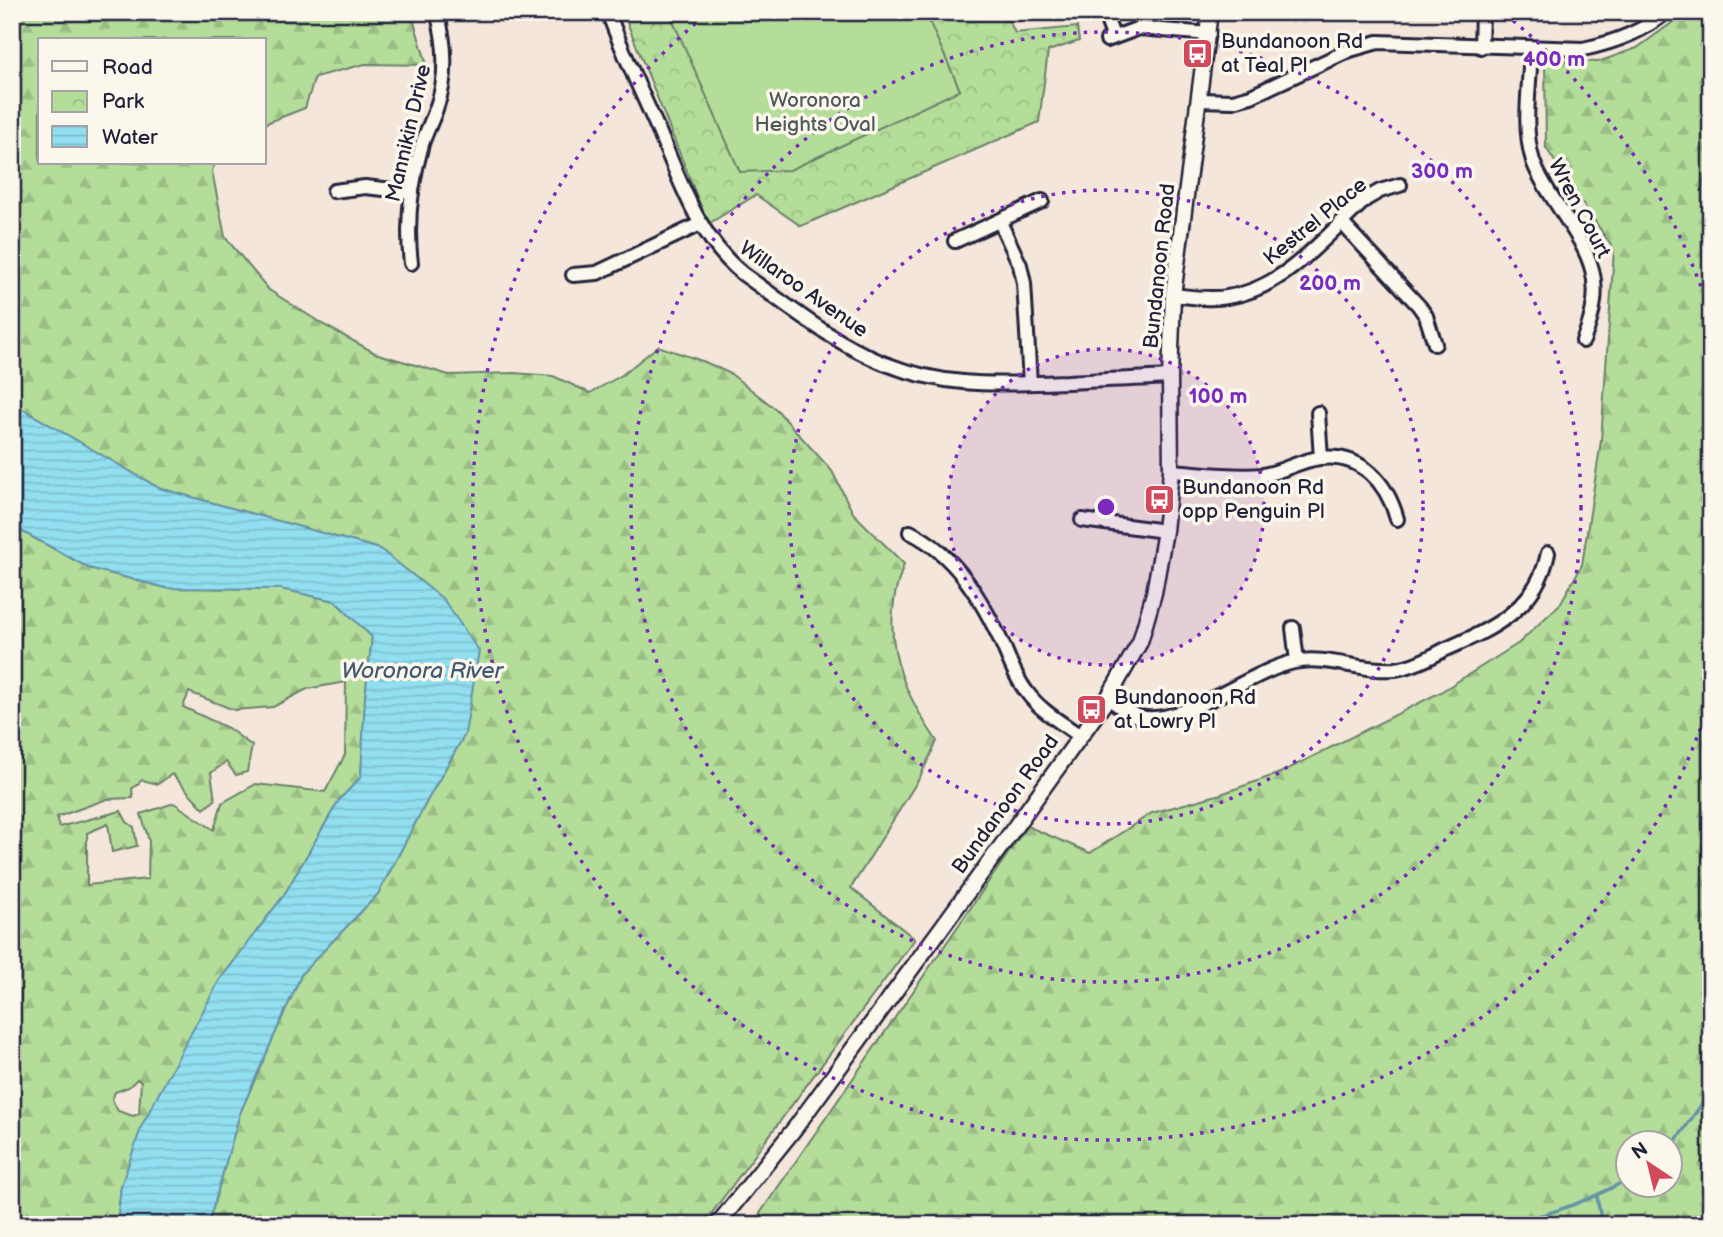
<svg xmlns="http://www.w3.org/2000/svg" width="1723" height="1237" font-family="'Balsamiq Sans',sans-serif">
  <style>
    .forest { fill: url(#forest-firs); stroke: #6b806a; stroke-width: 2; fill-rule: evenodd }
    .park { fill: url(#park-crowns); stroke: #6b806a; stroke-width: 2 }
    .pitch { fill: #b4dd99; stroke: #6b806a; stroke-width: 2 }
    .water { fill: url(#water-rules); stroke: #6593a8; stroke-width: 2 }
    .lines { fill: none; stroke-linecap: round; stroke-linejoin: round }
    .stream { stroke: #6593a8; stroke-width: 3.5 }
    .minor-casing { stroke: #22223b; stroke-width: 18 }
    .tertiary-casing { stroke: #22223b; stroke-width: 19 }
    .minor { stroke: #fbf7ec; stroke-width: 12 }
    .tertiary { stroke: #fbf7ec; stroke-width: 14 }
    .ring { fill: none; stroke: #7b2cbf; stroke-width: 3.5; stroke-dasharray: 3.5 7 }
    .labels { text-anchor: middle; stroke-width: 7; stroke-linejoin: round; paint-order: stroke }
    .poi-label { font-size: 21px; fill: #22223b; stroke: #fbf7ec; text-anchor: start }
    .park-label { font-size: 21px; fill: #4e5a57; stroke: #fbf7ec }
    .street-label { font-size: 21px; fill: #22223b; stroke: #fbf7ec }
    .water-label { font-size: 23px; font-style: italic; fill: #435b71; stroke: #fbf7ec }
    .centre { fill: #7b2cbf; stroke: #fbf7ec; stroke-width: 3.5 }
    .ring-label { font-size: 21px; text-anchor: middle; font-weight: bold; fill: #7b2cbf; stroke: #fbf7ec; stroke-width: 7; stroke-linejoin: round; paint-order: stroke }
  </style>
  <defs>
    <pattern id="forest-firs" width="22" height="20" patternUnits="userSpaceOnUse" patternTransform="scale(1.75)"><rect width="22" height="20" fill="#b4dd99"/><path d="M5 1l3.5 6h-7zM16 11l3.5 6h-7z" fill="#9abd85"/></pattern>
    <pattern id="park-crowns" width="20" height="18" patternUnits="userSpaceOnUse" patternTransform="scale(1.75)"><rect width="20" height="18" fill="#b4dd99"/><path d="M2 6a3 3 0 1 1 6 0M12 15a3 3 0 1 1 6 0" fill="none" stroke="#9abd85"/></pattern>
    <pattern id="water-rules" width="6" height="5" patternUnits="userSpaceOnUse" patternTransform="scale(1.75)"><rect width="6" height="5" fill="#91dff0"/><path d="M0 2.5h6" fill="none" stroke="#7dbfcf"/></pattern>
  </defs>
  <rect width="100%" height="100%" fill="#f4e6da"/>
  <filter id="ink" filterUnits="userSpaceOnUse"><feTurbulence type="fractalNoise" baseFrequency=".0143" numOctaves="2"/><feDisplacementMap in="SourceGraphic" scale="14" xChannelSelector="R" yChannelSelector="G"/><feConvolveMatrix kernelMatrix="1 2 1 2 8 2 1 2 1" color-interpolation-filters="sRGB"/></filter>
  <g filter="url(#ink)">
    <g class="forest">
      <path d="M 12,12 L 411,12 L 427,65 L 365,64 L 315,77 L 305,108 L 264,124 L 264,40 L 40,40 L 40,163 L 215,163 L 212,171 L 225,237 L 269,290 L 324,325 L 375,353 L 449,375 L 514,373 L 553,376 L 590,393 L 622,375 L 658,346 L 705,362 L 731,374 L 777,410 L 832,471 L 853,513 L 904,564 C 900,576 895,589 894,602 C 886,654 908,699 937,741 L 920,777 L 851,888 L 915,939 L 703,1225 L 208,1225 L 240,1113 L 302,973 L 378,894 L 428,799 L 465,734 L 380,549 L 159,488 L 12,403 Z"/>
      <path d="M 1687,12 L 1711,12 L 1711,1225 L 752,1225 L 1027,826 L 1090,853 L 1152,813 L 1221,794 L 1280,773 L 1439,693 L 1519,643 L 1560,604 L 1582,565 L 1601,441 L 1614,250 L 1546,148 L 1545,60 L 1598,62 L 1637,48 ZM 1628,1142 L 1670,1142 L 1670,1184 L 1628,1184 Z"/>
      <path d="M 12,526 L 89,568 L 166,588 L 281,589 L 335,601 L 372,637 L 365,698 L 361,777 L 339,800 L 284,895 L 219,981 L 121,1186 L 117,1225 L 12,1225 ZM 346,682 L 345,755 L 325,792 L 256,784 L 222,803 L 214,830 L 174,803 L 141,814 L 149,841 L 148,879 L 87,885 L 87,833 L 108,824 L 112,852 L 137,846 L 134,827 L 127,822 L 121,811 L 59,827 L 57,817 L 107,799 L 133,798 L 132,789 L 142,780 L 158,784 L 172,774 L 204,809 L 215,800 L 211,773 L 226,762 L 236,775 L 247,772 L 252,746 L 228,728 L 183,707 L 189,692 L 234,710 L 273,707 L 307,689 ZM 137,1079 L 141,1081 L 139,1114 L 133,1116 L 118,1111 L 112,1100 L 115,1092 L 129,1087 Z"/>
    </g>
    <polygon class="park" points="623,12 1005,12 1015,33 1077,27 1079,41 1048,51 1039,122 801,226 756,195 708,224"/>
    <polygon class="pitch" points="669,12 925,12 960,90 790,170 740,172"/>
    <polygon class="water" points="12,403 159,488 380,549 443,599 479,651 465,734 428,799 378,894 302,973 240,1113 208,1225 117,1225 121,1186 142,1125 219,981 284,895 339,800 361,777 365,698 372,637 335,601 281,589 166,588 89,568 12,526"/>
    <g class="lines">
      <g class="stream">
        <polyline points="1670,1149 1711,1091"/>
        <polyline points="1597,1197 1602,1225"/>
        <path d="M 1498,1225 C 1544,1217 1588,1202 1628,1179"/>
      </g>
      <defs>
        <g id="minor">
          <path d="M 608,12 C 622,51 640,89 657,127 C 680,179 697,237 743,274 C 787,305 832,342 883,363 C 949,389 999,384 1068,382 C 1102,380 1136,379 1170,377"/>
          <polyline points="1104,12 1113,36"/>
          <polyline points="1107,40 1139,28 1209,34"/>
          <polyline points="1481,47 1482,12"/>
          <path d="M 1531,49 C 1530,85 1522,126 1533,161 C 1538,176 1547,189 1556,203 C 1590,255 1608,279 1583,341"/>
          <path d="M 1200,100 L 1233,101 L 1251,96 L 1350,50 L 1378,42 L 1583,49 C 1612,43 1643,32 1666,12"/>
          <polyline points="334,191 365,187 412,192"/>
          <polyline points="1000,222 1020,265 1024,283 1030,383"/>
          <polyline points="1341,222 1419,306 1426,316 1435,344"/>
          <polyline points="955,241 1042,201"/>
          <path d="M 411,263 C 406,224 411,183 422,144 C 426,132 432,121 436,109 C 448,77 446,44 437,12"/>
          <polyline points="573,275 597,273 700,224"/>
          <path d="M 1173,295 C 1191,297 1210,300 1227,297 C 1285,289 1325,236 1366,199 L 1380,191 L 1400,185"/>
          <polyline points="1318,413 1321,458"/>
          <path d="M 1171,471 C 1201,473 1233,478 1263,475 C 1283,472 1300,460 1320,458 C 1362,453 1387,483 1397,519"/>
          <polyline points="1082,520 1165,531"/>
          <path d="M 910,532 C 955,554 981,598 1002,643 C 1009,659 1015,677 1026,691 C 1039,710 1062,723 1080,736"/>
          <polyline points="1293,628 1297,661"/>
          <path d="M 1108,698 C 1118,705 1128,714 1140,717 C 1183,727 1250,671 1294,662 C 1327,655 1361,672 1395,669 C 1412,667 1429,658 1444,650 C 1492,629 1537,609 1548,553"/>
        </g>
        <polyline id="tertiary" points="717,1225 795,1128 1002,845 1108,698 1140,642 1154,593 1165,531 1171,471 1170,377 1173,295 1210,12"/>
      </defs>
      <use href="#minor" class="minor-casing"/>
      <use href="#tertiary" class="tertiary-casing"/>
      <use href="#minor" class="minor"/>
      <use href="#tertiary" class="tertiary"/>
    </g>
  </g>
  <circle cx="1106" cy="507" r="158" fill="#7b2cbf" fill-opacity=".12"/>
  <g class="ring">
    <circle cx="1106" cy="507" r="158"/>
    <circle cx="1106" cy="507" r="317"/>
    <circle cx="1106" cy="507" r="475"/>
    <path d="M1711 698A634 634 0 1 1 707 14M1505 14A634 634 0 0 1 1711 316"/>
  </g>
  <defs>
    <symbol id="bus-square" viewBox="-11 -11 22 22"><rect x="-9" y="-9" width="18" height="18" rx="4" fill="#d1495b" stroke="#fbf7ec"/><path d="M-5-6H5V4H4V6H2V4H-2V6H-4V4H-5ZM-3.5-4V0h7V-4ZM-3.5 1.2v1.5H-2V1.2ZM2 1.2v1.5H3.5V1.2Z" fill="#fff"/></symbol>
  </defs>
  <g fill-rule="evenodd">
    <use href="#bus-square" x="1180" y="36" width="35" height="35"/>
    <use href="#bus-square" x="1142" y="482" width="35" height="35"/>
    <use href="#bus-square" x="1074" y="692" width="35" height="35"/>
  </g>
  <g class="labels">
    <g class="poi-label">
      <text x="1221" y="48">Bundanoon Rd<tspan x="1221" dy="24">at Teal Pl</tspan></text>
      <text x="1182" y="494">Bundanoon Rd<tspan x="1182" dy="24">opp Penguin Pl</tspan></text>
      <text x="1114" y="704">Bundanoon Rd<tspan x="1114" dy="24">at Lowry Pl</tspan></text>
    </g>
    <g class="park-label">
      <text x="815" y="107">Woronora<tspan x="815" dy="24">Heights Oval</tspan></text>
    </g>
    <g class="street-label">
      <text transform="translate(408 133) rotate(-77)" y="7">Mannikin Drive</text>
      <text transform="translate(1580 208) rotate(62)" y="7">Wren Court</text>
      <text transform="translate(1315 221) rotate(-39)" y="7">Kestrel Place</text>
      <text transform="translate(1159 266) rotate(-84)" y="7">Bundanoon Road</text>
      <text transform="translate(804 289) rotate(35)" y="7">Willaroo Avenue</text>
      <text transform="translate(1005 804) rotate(-54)" y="7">Bundanoon Road</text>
    </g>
    <g class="water-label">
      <text x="422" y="678">Woronora River</text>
    </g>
  </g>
  <circle cx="1106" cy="507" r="10" class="centre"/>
  <g class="ring-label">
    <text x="1554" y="66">400 m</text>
    <text x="1442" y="178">300 m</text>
    <text x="1330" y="290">200 m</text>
    <text x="1218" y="403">100 m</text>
  </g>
  <rect width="1723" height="1237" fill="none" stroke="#fbf7ec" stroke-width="42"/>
  <rect x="21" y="21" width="1681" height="1195" fill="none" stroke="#22223b" stroke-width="2.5" filter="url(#ink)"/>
  <rect x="38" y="38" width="228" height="126" fill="#fbf7ec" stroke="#a4a2a5" stroke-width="2"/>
  <rect x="52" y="61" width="35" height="10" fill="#fbf7ec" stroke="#a4a2a5" stroke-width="2"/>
  <text x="102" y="74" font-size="21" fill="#22223b">Road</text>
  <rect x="52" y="91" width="35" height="21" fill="url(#park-crowns)" stroke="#a4a2a5" stroke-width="2"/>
  <text x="102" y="108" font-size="21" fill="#22223b">Park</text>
  <rect x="52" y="126" width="35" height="21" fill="url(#water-rules)" stroke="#a4a2a5" stroke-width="2"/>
  <text x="102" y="144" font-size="21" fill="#22223b">Water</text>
  <g transform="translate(1649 1164) rotate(325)"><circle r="33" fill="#fbf7ec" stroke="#a4a2a5" stroke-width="2"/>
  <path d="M0-5L12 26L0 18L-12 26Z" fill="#d1495b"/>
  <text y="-10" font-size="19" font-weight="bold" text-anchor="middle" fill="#22223b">N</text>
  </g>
</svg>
